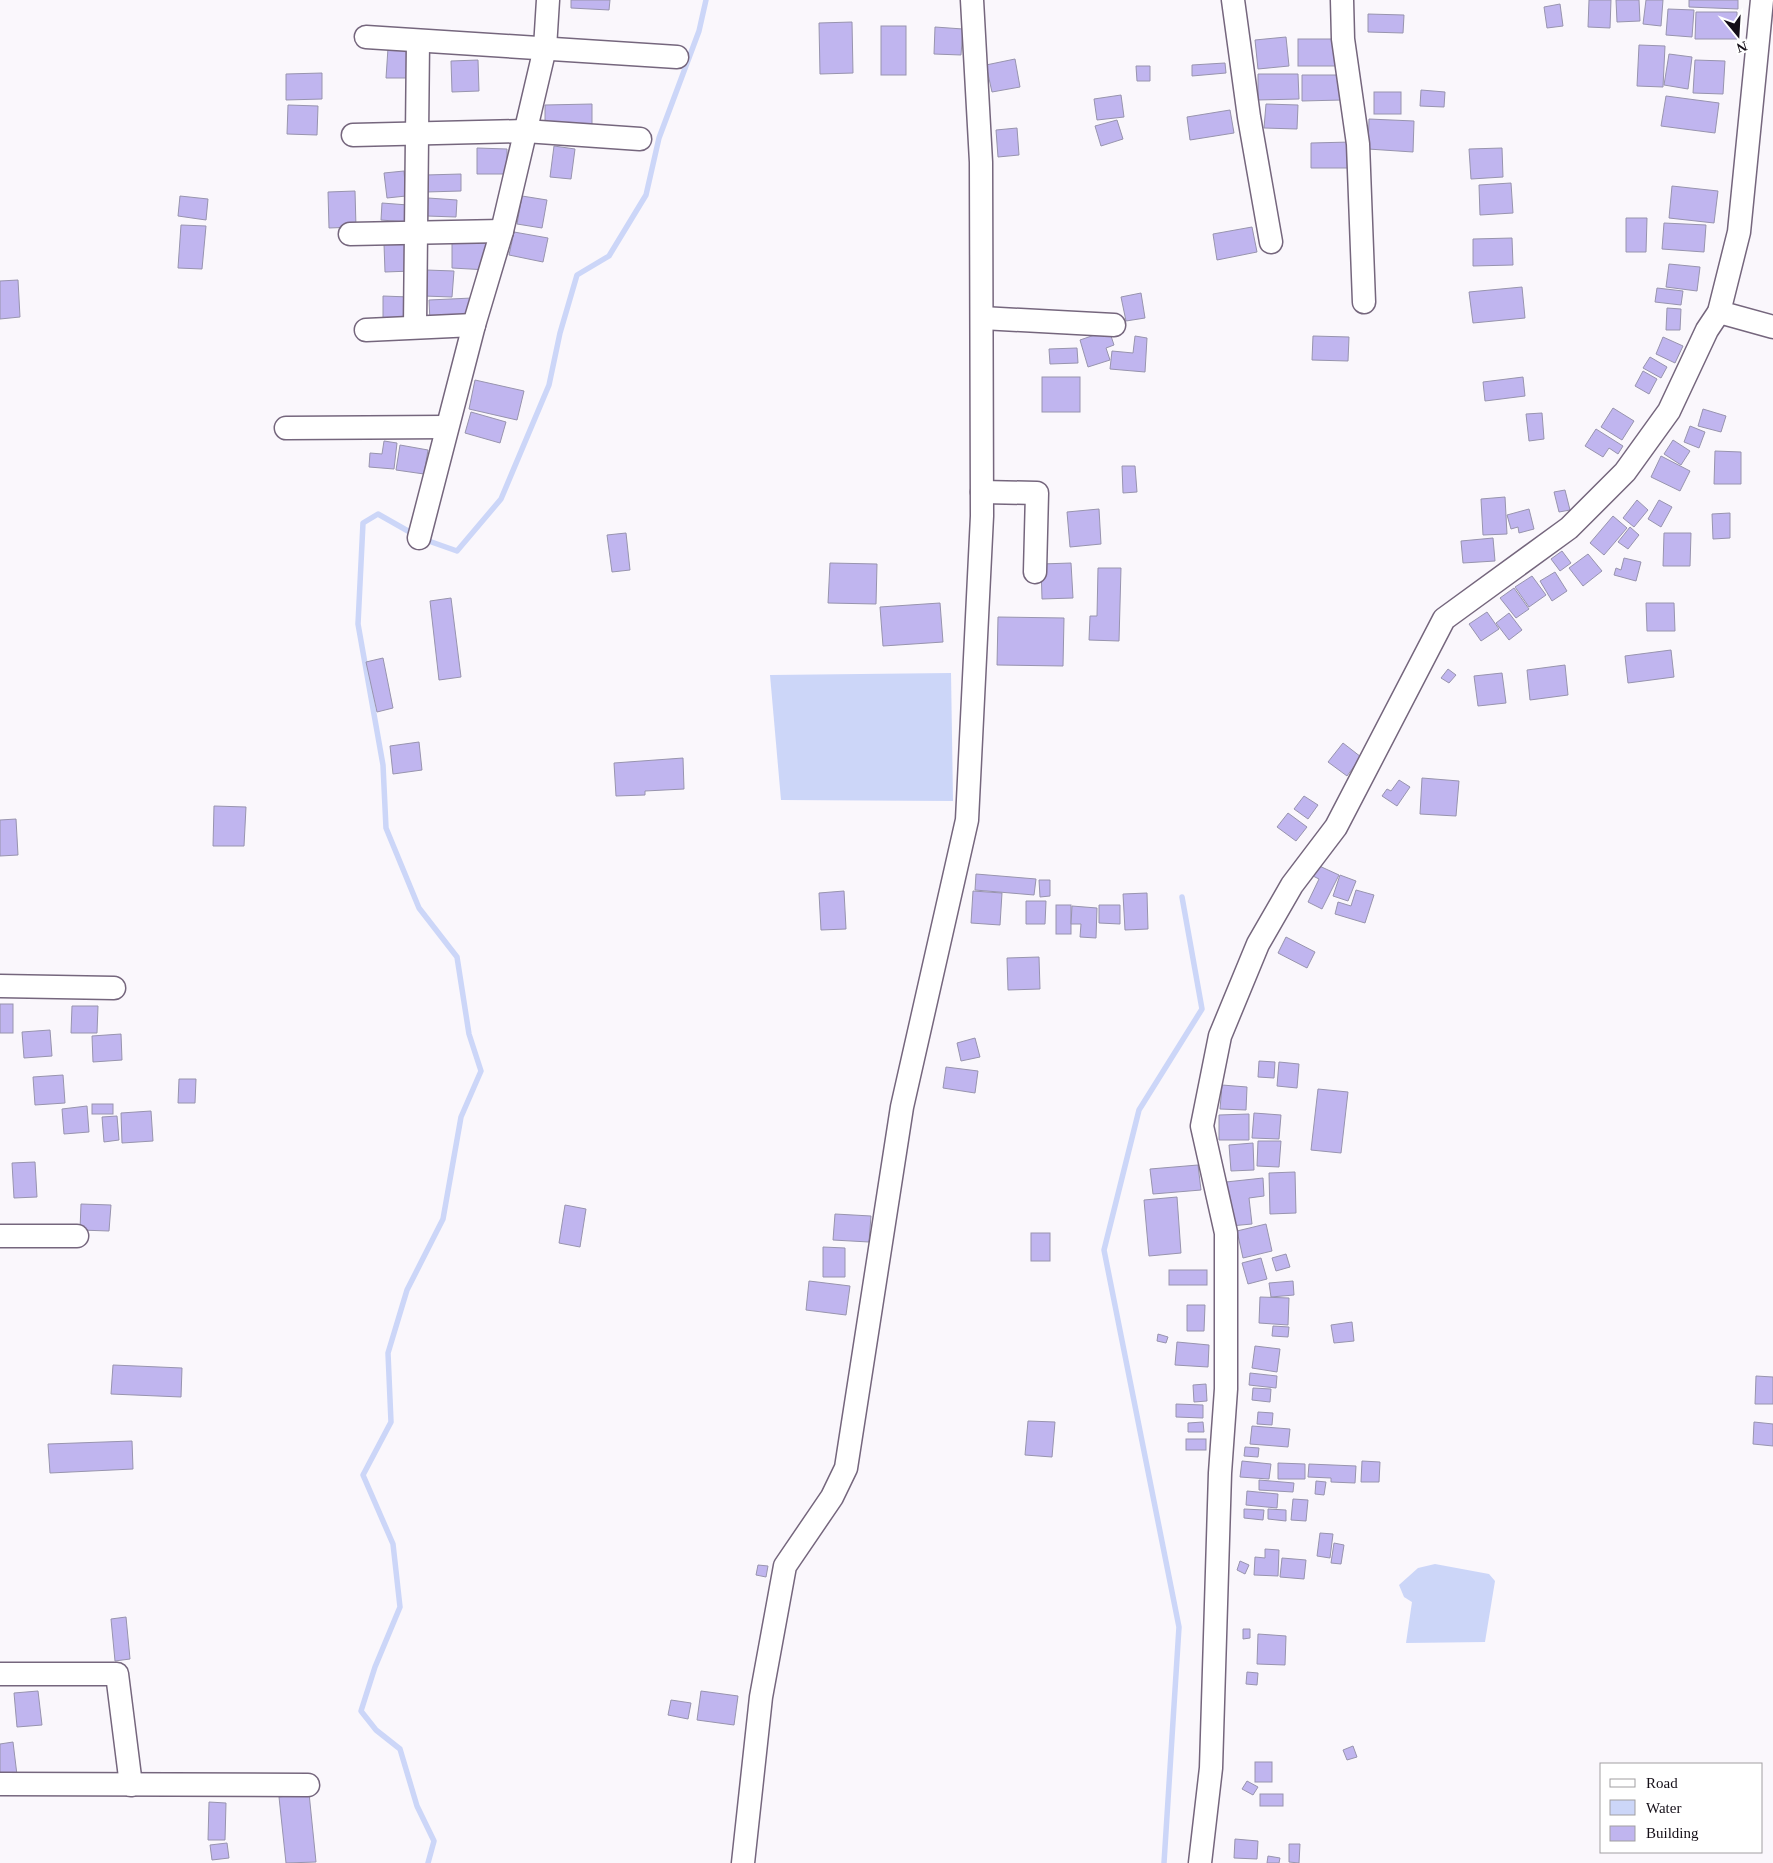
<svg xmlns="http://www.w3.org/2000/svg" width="1773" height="1863" font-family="'Times New Roman',serif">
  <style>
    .water { fill: #ccd6f8 }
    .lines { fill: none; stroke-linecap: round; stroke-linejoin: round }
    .stream { stroke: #ccd6f8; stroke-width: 5.5 }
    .building { fill: #c0b5ef; stroke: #9894ae }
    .minor-casing { stroke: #75667d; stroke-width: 25 }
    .minor { stroke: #fff; stroke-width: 22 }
  </style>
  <rect width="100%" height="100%" fill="#faf7fc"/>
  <g class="water">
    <polygon points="951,673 953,801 781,800 770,675"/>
    <polygon points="1435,1564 1489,1574 1495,1581 1485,1642 1406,1643 1412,1602 1404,1597 1399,1585 1418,1568"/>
  </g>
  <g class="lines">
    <g class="stream">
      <polyline points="415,535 378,514 363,523 358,624 383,765 386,828 419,908 457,957 469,1034 481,1071 461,1117 443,1219 407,1290 388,1353 391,1422 363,1475 393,1544 400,1607 375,1667 361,1711 376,1730 400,1749 417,1806 434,1841 428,1863"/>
      <polyline points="423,539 457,551 501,499 549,385 560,333 577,275 609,256 646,195 659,138 699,31 706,0"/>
      <polyline points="1164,1863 1179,1627 1104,1250 1139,1110 1202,1009 1182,897"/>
    </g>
  </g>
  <g class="building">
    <polygon points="571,0 610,0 609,10 571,8"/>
    <polygon points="1589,0 1611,0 1610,28 1588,27"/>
    <polygon points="1616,0 1639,0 1640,21 1617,22"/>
    <polygon points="1646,0 1663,0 1661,26 1643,24"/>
    <polygon points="1689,0 1738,0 1738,9 1689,7"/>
    <polygon points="1560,4 1563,26 1547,28 1544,7"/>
    <polygon points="1668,9 1694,10 1692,37 1666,35"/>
    <polygon points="1696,12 1737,12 1737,39 1695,39"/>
    <polygon points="1368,14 1404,15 1403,33 1368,32"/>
    <polygon points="852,22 853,73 820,74 819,23"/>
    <rect x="881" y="26" width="25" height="49"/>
    <polygon points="935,27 963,29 961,55 934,54"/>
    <polygon points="1286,37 1289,66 1258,69 1255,40"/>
    <rect x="1298" y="39" width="38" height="27"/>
    <polygon points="1639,45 1665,46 1663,87 1637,86"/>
    <polygon points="388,48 413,49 412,78 386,78"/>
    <polygon points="1669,54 1692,57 1688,89 1664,85"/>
    <polygon points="1015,59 1020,87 992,92 986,65"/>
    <polygon points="478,60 479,91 452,92 451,61"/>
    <polygon points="1695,60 1725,61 1723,94 1693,93"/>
    <polygon points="1225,63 1226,73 1192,76 1192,65"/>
    <polygon points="1136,66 1150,66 1150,81 1137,81"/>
    <polygon points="322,73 322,99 286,100 286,74"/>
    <polygon points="1258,74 1298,74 1299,99 1258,100"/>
    <polygon points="1302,75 1342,75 1342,100 1302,101"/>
    <polygon points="1421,90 1445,92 1444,107 1420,106"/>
    <rect x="1374" y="92" width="27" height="22"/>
    <polygon points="1121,95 1124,117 1097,120 1094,99"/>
    <polygon points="1666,96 1719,103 1715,133 1661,126"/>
    <polygon points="592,104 592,125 545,126 545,105"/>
    <polygon points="1266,104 1298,105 1297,129 1264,128"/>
    <polygon points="288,105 318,106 317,135 287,134"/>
    <polygon points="1230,110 1234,133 1190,140 1187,117"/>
    <polygon points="1369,119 1414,121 1413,152 1368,149"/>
    <polygon points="1117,120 1123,139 1101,146 1095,126"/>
    <polygon points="1017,128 1019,155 998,157 996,130"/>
    <polygon points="1351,142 1351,168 1311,168 1311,143"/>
    <polygon points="554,146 575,149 571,179 550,177"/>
    <polygon points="477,148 507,149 507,174 477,174"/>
    <polygon points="1502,148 1503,177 1471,179 1469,149"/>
    <polygon points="404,171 406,196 387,198 384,173"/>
    <polygon points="461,174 461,191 426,192 426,175"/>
    <polygon points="1511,183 1513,213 1480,215 1479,185"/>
    <polygon points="1672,186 1718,191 1714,223 1669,218"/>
    <polygon points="355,191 356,227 329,228 328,192"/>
    <polygon points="180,196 208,199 206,220 178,216"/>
    <polygon points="522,196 547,200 542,228 517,224"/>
    <polygon points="428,198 457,200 456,217 427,216"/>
    <polygon points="382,203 408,205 406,222 381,220"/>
    <polygon points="1626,218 1647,218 1646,252 1626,252"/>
    <polygon points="1664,223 1706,225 1704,252 1662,249"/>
    <polygon points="181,225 206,226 202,269 178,268"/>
    <polygon points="1252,227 1257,252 1217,260 1213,234"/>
    <polygon points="514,232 548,238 543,262 509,255"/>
    <polygon points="1512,238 1513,265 1473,266 1473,239"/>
    <polygon points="452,242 489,243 488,270 452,268"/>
    <polygon points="411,243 412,271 385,272 384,244"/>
    <polygon points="1669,264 1700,267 1697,291 1666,287"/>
    <polygon points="426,270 454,271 452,297 424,296"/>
    <polygon points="18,280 20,317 0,319 0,281"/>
    <polygon points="1522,287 1525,318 1473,323 1469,292"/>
    <polygon points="1657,288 1683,291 1681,305 1655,302"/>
    <polygon points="1141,293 1145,318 1126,321 1121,297"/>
    <polygon points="383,296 409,297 409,326 383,326"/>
    <polygon points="472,298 473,320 430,322 429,300"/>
    <polygon points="1667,308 1681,309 1680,330 1666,330"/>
    <polygon points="1109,330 1114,345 1106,348 1110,360 1088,367 1080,340"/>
    <polygon points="1135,336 1147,338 1145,372 1110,369 1112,351 1133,353"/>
    <polygon points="1313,336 1349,337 1348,361 1312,360"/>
    <polygon points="1663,337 1683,346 1675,363 1656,354"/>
    <polygon points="1077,348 1078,363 1050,364 1049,349"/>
    <polygon points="1650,357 1667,367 1661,378 1643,368"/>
    <polygon points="1643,371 1657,379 1649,394 1635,386"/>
    <rect x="1042" y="377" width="38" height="35"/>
    <polygon points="1523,377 1525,396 1485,401 1483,382"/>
    <polygon points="475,380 524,391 517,420 469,409"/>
    <polygon points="1613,408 1634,421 1622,440 1601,427"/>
    <polygon points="1703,409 1726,416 1721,432 1698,426"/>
    <polygon points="471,412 506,422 500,443 465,433"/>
    <polygon points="1542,413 1544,439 1529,441 1526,414"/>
    <polygon points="1690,426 1705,432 1699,448 1684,442"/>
    <polygon points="1596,429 1623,446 1618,454 1609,448 1603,457 1585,446"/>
    <polygon points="1673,440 1690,451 1681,465 1664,454"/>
    <polygon points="384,441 397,443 394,469 369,467 370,453 382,454"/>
    <polygon points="400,445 428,450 424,474 396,470"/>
    <polygon points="1715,451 1741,452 1741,484 1714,484"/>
    <polygon points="1661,456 1690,471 1680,491 1651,477"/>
    <polygon points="1122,466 1135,466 1137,492 1123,493"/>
    <polygon points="1565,490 1570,510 1559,512 1554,492"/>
    <polygon points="1505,497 1507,534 1483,535 1481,499"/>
    <polygon points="1637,500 1648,510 1634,527 1623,518"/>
    <polygon points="1659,500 1672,507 1661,527 1648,519"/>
    <polygon points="1099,509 1101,544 1070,547 1067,512"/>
    <polygon points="1529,509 1534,529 1519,533 1518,527 1511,529 1507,515"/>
    <polygon points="1730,513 1730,538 1713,539 1712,514"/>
    <polygon points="1613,516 1627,528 1604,555 1590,543"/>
    <polygon points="1630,527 1639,535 1628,549 1618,542"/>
    <polygon points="626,533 630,570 612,572 607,535"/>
    <polygon points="1664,533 1691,533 1690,566 1663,566"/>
    <polygon points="1493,538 1495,561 1463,563 1461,541"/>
    <polygon points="1562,551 1571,563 1560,571 1551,559"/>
    <polygon points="1588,554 1602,571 1583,586 1569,568"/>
    <polygon points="1624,558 1641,562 1636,581 1614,575 1616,568 1621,570"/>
    <polygon points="830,563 877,564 876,604 828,603"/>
    <polygon points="1071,563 1073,598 1042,599 1041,564"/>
    <polygon points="1098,568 1121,568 1119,641 1089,640 1090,616 1097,616"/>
    <polygon points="1555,572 1567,591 1552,601 1540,581"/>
    <polygon points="1532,576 1546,595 1529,607 1515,587"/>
    <polygon points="1514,588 1529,609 1516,618 1500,598"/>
    <polygon points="451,598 461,677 439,680 430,601"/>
    <polygon points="940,603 943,642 883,646 880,607"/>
    <polygon points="1646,603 1674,603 1675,631 1647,631"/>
    <polygon points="1487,612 1499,629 1481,641 1469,624"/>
    <polygon points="1509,613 1522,630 1509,640 1496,623"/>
    <polygon points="998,617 1064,618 1063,666 997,665"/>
    <polygon points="1671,650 1674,677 1628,683 1625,656"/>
    <polygon points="383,658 393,708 377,712 366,662"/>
    <polygon points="1565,665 1568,695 1530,700 1527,670"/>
    <polygon points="1448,669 1456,675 1449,683 1441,678"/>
    <polygon points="1502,673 1506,703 1478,706 1474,676"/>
    <polygon points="419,742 422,770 393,774 390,746"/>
    <polygon points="1343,743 1361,757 1347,776 1328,762"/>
    <polygon points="683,758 684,789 645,791 645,795 616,796 614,763"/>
    <polygon points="1422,778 1459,781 1456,816 1420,814"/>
    <polygon points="1399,780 1410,787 1397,806 1382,796 1387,789 1391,791"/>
    <polygon points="1304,796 1318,805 1308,819 1294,809"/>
    <polygon points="214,806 246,807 244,846 213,846"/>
    <polygon points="1288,813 1307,827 1296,841 1277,827"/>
    <polygon points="16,819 18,855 0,856 0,820"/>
    <polygon points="1315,864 1339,875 1322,909 1308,902 1319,879 1309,874"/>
    <polygon points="976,874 1036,879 1034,895 975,890"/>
    <polygon points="1340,875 1356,881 1348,901 1333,896"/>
    <polygon points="1039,880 1050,880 1050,896 1040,897"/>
    <polygon points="1356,890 1374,895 1365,923 1335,914 1338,902 1351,906"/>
    <polygon points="844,891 846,929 821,930 819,893"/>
    <polygon points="973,891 1002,893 1000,925 971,923"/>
    <polygon points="1147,893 1148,929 1125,930 1123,894"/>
    <polygon points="1026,901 1046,901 1045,924 1026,924"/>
    <rect x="1056" y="905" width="15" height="29"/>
    <polygon points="1099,905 1120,905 1120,924 1099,923"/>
    <polygon points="1072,906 1097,908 1096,938 1080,937 1081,924 1071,924"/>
    <polygon points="1286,937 1315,952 1307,968 1278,953"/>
    <polygon points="1039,957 1040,989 1008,990 1007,958"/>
    <rect x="0" y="1004" width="13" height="29"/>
    <polygon points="72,1006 98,1006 97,1033 71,1033"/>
    <polygon points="50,1030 52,1056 24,1058 22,1032"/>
    <polygon points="121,1034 122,1060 93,1062 92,1036"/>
    <polygon points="975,1038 980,1057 961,1061 957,1043"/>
    <polygon points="1259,1061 1275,1062 1274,1078 1258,1077"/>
    <polygon points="1279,1062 1299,1064 1297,1088 1277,1086"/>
    <polygon points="946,1067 978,1071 975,1093 943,1088"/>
    <polygon points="63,1075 65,1103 35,1105 33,1077"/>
    <polygon points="179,1079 196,1079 195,1103 178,1103"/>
    <polygon points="1222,1085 1247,1087 1246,1110 1220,1109"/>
    <polygon points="1318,1089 1348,1092 1341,1153 1311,1150"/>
    <rect x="92" y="1104" width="21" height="10"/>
    <polygon points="87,1106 89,1132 64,1134 62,1109"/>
    <polygon points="151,1111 153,1141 122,1143 121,1113"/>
    <polygon points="1254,1113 1281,1115 1279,1139 1252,1138"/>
    <polygon points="1249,1114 1249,1140 1219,1140 1219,1115"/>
    <polygon points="117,1116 119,1140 104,1142 102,1117"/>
    <polygon points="1258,1141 1281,1141 1279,1167 1257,1166"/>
    <polygon points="1253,1143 1254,1170 1231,1171 1229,1145"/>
    <polygon points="35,1162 37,1197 14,1198 12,1163"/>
    <polygon points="1198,1165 1201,1190 1153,1194 1150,1169"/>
    <polygon points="1295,1172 1296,1213 1270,1214 1269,1173"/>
    <polygon points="1263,1178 1264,1196 1249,1198 1252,1224 1230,1226 1226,1182"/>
    <polygon points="1177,1197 1181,1253 1149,1256 1144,1200"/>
    <polygon points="81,1204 111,1205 109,1231 80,1230"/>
    <polygon points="565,1205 586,1209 580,1247 559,1243"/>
    <polygon points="835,1214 871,1216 869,1242 833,1240"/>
    <polygon points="1266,1224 1272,1251 1243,1258 1237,1231"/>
    <rect x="1031" y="1233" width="19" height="28"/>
    <polygon points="823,1247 845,1248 845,1277 823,1277"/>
    <polygon points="1286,1254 1290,1267 1276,1271 1272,1258"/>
    <polygon points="1261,1258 1267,1279 1248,1284 1242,1263"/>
    <rect x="1169" y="1270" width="38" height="15"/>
    <polygon points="809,1281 850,1286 846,1315 806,1310"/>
    <polygon points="1293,1281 1294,1295 1271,1297 1269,1283"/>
    <polygon points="1260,1297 1289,1298 1288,1325 1259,1323"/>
    <polygon points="1187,1305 1205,1305 1204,1331 1187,1331"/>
    <polygon points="1352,1322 1354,1341 1334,1343 1331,1325"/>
    <polygon points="1273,1326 1289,1327 1288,1337 1272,1336"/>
    <polygon points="1158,1334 1168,1337 1166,1343 1157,1341"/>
    <polygon points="1177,1342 1209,1345 1208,1367 1175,1365"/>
    <polygon points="1255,1346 1280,1349 1277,1372 1252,1368"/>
    <polygon points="113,1365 182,1368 181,1397 111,1394"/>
    <polygon points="1250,1373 1277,1376 1276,1388 1249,1385"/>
    <polygon points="1756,1376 1773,1377 1773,1404 1755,1404"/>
    <polygon points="1206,1384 1207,1401 1194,1402 1193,1385"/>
    <polygon points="1253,1388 1271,1389 1270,1402 1252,1400"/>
    <polygon points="1176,1404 1203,1405 1203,1418 1176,1417"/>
    <polygon points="1258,1412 1273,1413 1272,1425 1257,1424"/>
    <polygon points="1028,1421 1055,1422 1052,1457 1025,1455"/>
    <polygon points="1203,1422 1204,1432 1188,1432 1188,1423"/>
    <polygon points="1754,1422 1773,1424 1773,1446 1753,1444"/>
    <polygon points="1252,1426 1290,1429 1288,1447 1250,1444"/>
    <rect x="1186" y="1439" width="20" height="11"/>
    <polygon points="132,1441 133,1469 50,1473 48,1444"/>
    <polygon points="1245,1447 1259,1448 1258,1457 1244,1456"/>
    <polygon points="1242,1461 1271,1464 1269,1479 1240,1477"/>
    <polygon points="1362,1461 1380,1462 1379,1482 1361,1482"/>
    <polygon points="1278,1463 1305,1464 1305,1479 1278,1479"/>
    <polygon points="1309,1464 1356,1466 1355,1483 1331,1482 1331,1478 1308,1477"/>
    <polygon points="1259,1480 1294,1483 1293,1492 1259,1490"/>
    <polygon points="1316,1481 1326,1482 1324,1495 1315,1494"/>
    <polygon points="1247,1491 1278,1494 1277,1508 1246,1505"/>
    <polygon points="1293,1499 1308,1500 1306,1521 1291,1520"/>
    <polygon points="1244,1509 1264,1510 1263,1520 1244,1518"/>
    <polygon points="1268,1509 1286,1510 1286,1521 1268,1519"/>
    <polygon points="1320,1533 1333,1534 1330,1558 1317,1556"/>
    <polygon points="1334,1543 1344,1545 1341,1564 1331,1563"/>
    <polygon points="1265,1549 1279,1550 1278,1576 1254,1575 1255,1557 1265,1558"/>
    <polygon points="1282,1558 1306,1560 1304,1579 1280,1577"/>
    <polygon points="1240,1561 1249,1565 1245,1574 1237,1570"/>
    <polygon points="758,1565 768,1566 766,1577 756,1575"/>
    <polygon points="126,1617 130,1659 115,1661 111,1619"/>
    <polygon points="1243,1629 1250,1629 1250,1638 1243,1639"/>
    <polygon points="1258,1634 1286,1636 1285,1665 1257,1664"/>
    <polygon points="1247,1672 1258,1673 1257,1685 1246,1684"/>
    <polygon points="38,1691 42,1725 17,1727 14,1693"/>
    <polygon points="701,1691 738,1696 734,1725 697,1720"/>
    <polygon points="671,1700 691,1703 688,1719 668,1715"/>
    <polygon points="13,1742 17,1775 0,1777 0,1744"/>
    <polygon points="1353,1746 1357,1757 1347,1760 1343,1750"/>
    <rect x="1255" y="1762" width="17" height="20"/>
    <polygon points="1247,1781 1258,1787 1253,1795 1242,1789"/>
    <polygon points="309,1793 316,1862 286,1863 279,1797"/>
    <rect x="1260" y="1794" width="23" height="12"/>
    <polygon points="209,1802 226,1803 225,1840 208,1840"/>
    <polygon points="1235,1839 1258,1841 1257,1859 1234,1858"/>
    <polygon points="227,1843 229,1858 212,1860 210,1845"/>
    <polygon points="1289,1844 1300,1844 1299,1863 1289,1862"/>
    <polygon points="1268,1856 1280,1858 1279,1863 1267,1863"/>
  </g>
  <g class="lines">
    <defs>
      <g id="minor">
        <polyline points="1233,0 1249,117 1271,242"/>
        <polyline points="1342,0 1343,39 1358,144 1364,302"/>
        <polyline points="366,37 677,57"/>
        <polyline points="353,135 525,131 640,139"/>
        <polyline points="350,234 502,231"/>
        <polyline points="1719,312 1773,327"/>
        <polyline points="982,318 1114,325"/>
        <polyline points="415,327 418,41"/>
        <polyline points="366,330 474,325"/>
        <polyline points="286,428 447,427"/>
        <polyline points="982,492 1037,493 1035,572"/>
        <polyline points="419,538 474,325 502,231 545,48 548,0"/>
        <polyline points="0,986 114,988"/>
        <polyline points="0,1236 77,1236"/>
        <polyline points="0,1674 117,1674 131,1785"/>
        <polyline points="0,1784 308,1785"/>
        <polyline points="743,1863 761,1697 785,1566 832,1497 846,1468 902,1107 967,820 982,516 981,162 972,0"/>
        <polyline points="1200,1863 1211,1768 1220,1473 1226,1389 1226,1233 1202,1126 1220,1036 1258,944 1292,885 1336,827 1444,619 1569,528 1625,472 1669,411 1707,330 1719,312 1739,232 1762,0"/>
      </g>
    </defs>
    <use href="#minor" class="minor-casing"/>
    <use href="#minor" class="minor"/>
  </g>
  <rect x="1600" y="1763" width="162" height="90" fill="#ffffff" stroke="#a19fa2"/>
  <rect x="1610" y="1779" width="25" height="8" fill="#ffffff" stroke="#a19fa2"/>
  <text x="1646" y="1788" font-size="15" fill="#140e17">Road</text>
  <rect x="1610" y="1800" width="25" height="15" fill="#ccd6f8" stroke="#a19fa2"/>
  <text x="1646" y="1813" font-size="15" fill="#140e17">Water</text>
  <rect x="1610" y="1826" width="25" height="15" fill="#c0b5ef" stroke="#a19fa2"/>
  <text x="1646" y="1838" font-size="15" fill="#140e17">Building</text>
  <g transform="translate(1738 35) rotate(162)" stroke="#ffffff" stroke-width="4" paint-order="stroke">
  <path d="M0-4L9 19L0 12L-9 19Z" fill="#140e17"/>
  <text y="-8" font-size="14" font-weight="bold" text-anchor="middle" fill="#140e17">N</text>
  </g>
</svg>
